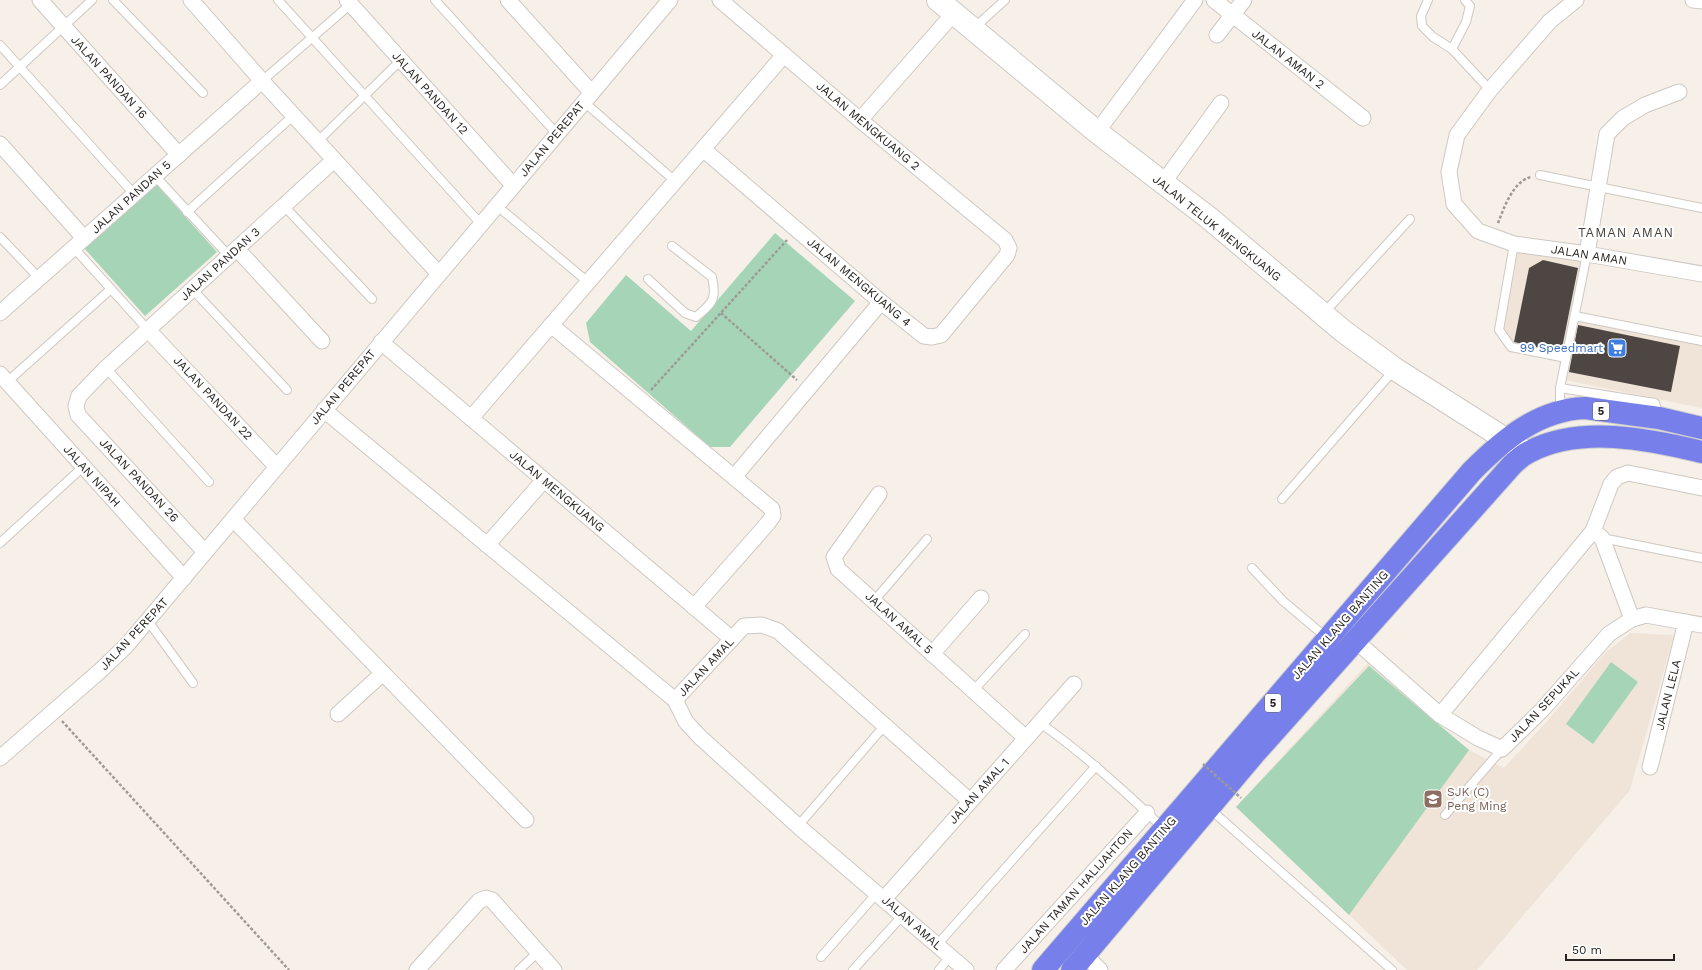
<svg xmlns="http://www.w3.org/2000/svg" width="1702" height="970" font-family="'Work Sans',sans-serif">
  <style>
    .built { fill: #efe4d7 }
    .green { fill: #a5d5b6 }
    .building { fill: #4d4643 }
    .lines { fill: none; stroke-linecap: round; stroke-linejoin: round }
    .lane-casing { stroke: #cec8c2; stroke-width: 10 }
    .street-casing { stroke: #cec8c2; stroke-width: 17 }
    .secondary-casing { stroke: #cec8c2; stroke-width: 24 }
    .highway-casing { stroke: #cfcfce; stroke-width: 24 }
    .path { stroke: #9e9a95; stroke-width: 2.5; stroke-dasharray: 3 2; stroke-linecap: butt }
    .lane { stroke: #fff; stroke-width: 8 }
    .street { stroke: #fff; stroke-width: 15 }
    .secondary { stroke: #fff; stroke-width: 22 }
    .highway { stroke: #7780ea; stroke-width: 22 }
    .path-bridge { stroke: #9e9a95; stroke-width: 2.5; stroke-dasharray: 3 2; stroke-linecap: butt }
    .labels { text-anchor: middle; stroke-width: 4; stroke-linejoin: round; paint-order: stroke }
    .shield { fill: #fff; stroke: #676564; stroke-width: 1 }
    .shield-label { font-size: 11px; font-weight: bold; fill: #262321 }
    .street-label { font-size: 12px; fill: #262321; stroke: #fff }
    .shop-label { font-size: 12px; fill: #366cbe; stroke: #fff; text-anchor: end }
    .education-label { font-size: 12px; fill: #785e54; stroke: #fff; text-anchor: start }
    .neighbourhood-label { font-size: 13px; letter-spacing: 1px; fill: #443f3a; stroke: #fff }
  </style>
  <rect width="100%" height="100%" fill="#f6f0e9"/>
  <g class="built">
    <polygon points="1518,250 1582,258 1571,319 1702,345 1702,408 1565,380 1569,356 1514,344 1502,330"/>
    <polygon points="1630,633 1674,635 1630,790 1477,970 1407,970 1236,807 1368,663 1469,750 1504,768 1550,718 1603,655"/>
  </g>
  <g class="green">
    <polygon points="156,184 217,252 145,316 84,248"/>
    <polygon points="775,233 855,301 730,447 710,447 590,342 586,323 626,275 691,331"/>
    <polygon points="1611,662 1638,682 1593,744 1566,724"/>
    <polygon points="1369,666 1469,750 1349,915 1236,807"/>
  </g>
  <g class="building">
    <polygon points="1543,260 1578,268 1561,353 1514,342 1529,268"/>
    <polygon points="1578,325 1680,346 1671,392 1569,372"/>
  </g>
  <g class="lines">
    <defs>
      <g id="lane">
        <polyline points="113,0 203,93"/>
        <polyline points="278,0 481,224"/>
        <polyline points="435,0 557,134"/>
        <polyline points="1428,0 1421,16 1422,26 1433,37 1452,49 1490,90"/>
        <polyline points="974,28 1005,0"/>
        <polyline points="0,45 134,194"/>
        <polyline points="1452,49 1466,22 1470,6 1465,0"/>
        <polyline points="262,81 352,3"/>
        <polyline points="0,85 92,0"/>
        <polyline points="584,102 675,181"/>
        <polyline points="318,141 401,60"/>
        <polyline points="1540,175 1702,208"/>
        <polyline points="155,176 229,256"/>
        <polyline points="496,205 588,282"/>
        <polyline points="284,206 372,299"/>
        <polyline points="187,212 294,115"/>
        <polyline points="0,237 39,278"/>
        <polyline points="1514,244 1499,330 1511,347 1566,358"/>
        <polyline points="74,248 148,330"/>
        <path d="M 648,279 L 685,313 L 696,317 C 713,302 717,300 712,277 L 672,246"/>
        <polyline points="192,289 287,390"/>
        <polyline points="1323,314 1410,219"/>
        <polyline points="1575,316 1702,341"/>
        <polyline points="106,368 209,482"/>
        <polyline points="7,382 111,289"/>
        <polyline points="1560,388 1655,403 1659,416"/>
        <polyline points="1560,411 1560,388 1587,254"/>
        <polyline points="1282,499 1394,370"/>
        <polyline points="1602,538 1702,558"/>
        <polyline points="0,543 83,467"/>
        <polyline points="1252,568 1283,601 1327,638"/>
        <polyline points="874,601 927,539"/>
        <polyline points="148,621 193,683"/>
        <polyline points="973,691 1025,634"/>
        <path d="M 1040,723 C 1084,754 1125,791 1164,829"/>
        <polyline points="1210,809 1392,970"/>
        <polyline points="1445,815 1502,749"/>
        <polyline points="798,826 885,725"/>
        <polyline points="937,945 1096,766"/>
        <polyline points="821,957 877,893"/>
        <polyline points="519,970 538,952"/>
        <polyline points="853,970 903,915"/>
        <polyline points="939,970 950,956"/>
      </g>
      <g id="street">
        <polyline points="40,0 179,155"/>
        <polyline points="191,0 262,81 439,274"/>
        <polyline points="347,0 513,185"/>
        <polyline points="508,0 592,93"/>
        <polyline points="1214,0 1363,118"/>
        <polyline points="1576,0 1550,21 1490,90 1457,135 1449,172 1454,204 1478,231 1514,244 1587,254 1702,274"/>
        <polyline points="1693,0 1702,1"/>
        <polyline points="1217,35 1244,0"/>
        <polyline points="860,120 954,13"/>
        <polyline points="1097,132 1195,0"/>
        <polyline points="0,144 84,238"/>
        <polyline points="703,149 881,302 924,336 932,337 941,335 1007,255 1009,248 1005,240 860,120 720,0"/>
        <polyline points="1163,183 1221,103"/>
        <polyline points="237,249 322,341"/>
        <polyline points="1587,254 1607,134 1623,118 1645,105 1679,92"/>
        <polyline points="0,313 262,81"/>
        <polyline points="551,325 772,509 773,516 768,523 694,607"/>
        <polyline points="148,330 277,467"/>
        <polyline points="381,342 732,639"/>
        <polyline points="0,374 184,578"/>
        <polyline points="324,410 675,700 686,722 700,737 798,826 966,970"/>
        <polyline points="471,418 784,55"/>
        <polyline points="734,477 881,302"/>
        <polyline points="879,494 834,557 838,569 1026,738"/>
        <polyline points="233,519 526,820"/>
        <polyline points="487,545 544,480"/>
        <polyline points="205,552 78,415 76,406 79,396 106,368 334,160"/>
        <polyline points="1632,619 1602,538 1593,531 1611,484 1617,477 1628,473 1702,488"/>
        <polyline points="1356,641 1440,715 1478,738 1502,749 1542,710 1609,634 1632,619 1646,615 1702,625"/>
        <polyline points="932,654 981,598"/>
        <polyline points="675,700 744,626 762,625 778,631 970,801"/>
        <polyline points="338,714 383,673"/>
        <polyline points="1440,715 1593,531"/>
        <polyline points="0,758 101,670 127,645 670,0"/>
        <polyline points="1650,767 1686,622"/>
        <polyline points="884,899 1074,684"/>
        <polyline points="1085,955 1100,970"/>
        <polyline points="417,970 479,901 486,898 492,900 554,970"/>
        <polyline points="1004,970 1147,813"/>
      </g>
      <polyline id="secondary" points="938,0 1097,132 1209,218 1343,331 1395,369 1521,449"/>
      <g id="highway">
        <path d="M 1043,970 L 1472,471 C 1504,439 1538,410 1585,408 L 1659,418 L 1702,428"/>
        <path d="M 1072,970 L 1255,753 L 1512,465 C 1517,460 1523,455 1529,452 C 1580,425 1648,439 1702,452"/>
      </g>
    </defs>
    <use href="#lane" class="lane-casing"/>
    <use href="#street" class="street-casing"/>
    <use href="#secondary" class="secondary-casing"/>
    <use href="#highway" class="highway-casing"/>
    <g class="path">
      <path d="M 1498,223 C 1504,208 1513,181 1531,177"/>
      <polyline points="721,313 797,380"/>
      <polyline points="651,390 787,240"/>
      <polyline points="62,721 289,970"/>
    </g>
    <use href="#lane" class="lane"/>
    <use href="#street" class="street"/>
    <use href="#secondary" class="secondary"/>
    <use href="#highway" class="highway"/>
    <polyline class="path-bridge" points="1203,764 1241,798"/>
  </g>
  <defs>
    <symbol id="supermarket-square" viewBox="-11 -11 22 22"><rect x="-9" y="-9" width="18" height="18" rx="4" fill="#3f7fe0" stroke="#fff"/><path d="M-6-5.5h2.5l.6 2H6L4.5 2H-2.5L-4.4-4H-6ZM-1.5 3.2a1.3 1.3 0 1 0 .1 0ZM3 3.2a1.3 1.3 0 1 0 .1 0Z" fill="#fff"/></symbol>
    <symbol id="school-square" viewBox="-11 -11 22 22"><rect x="-9" y="-9" width="18" height="18" rx="4" fill="#8d6e63" stroke="#fff"/><path d="M0-5L7-2L0 1L-7-2ZM-4 1L0 2.5L4 1V4Q0 6-4 4Z" fill="#fff"/></symbol>
  </defs>
  <g fill-rule="evenodd">
    <use href="#supermarket-square" x="1606" y="337" width="22" height="22"/>
    <use href="#school-square" x="1422" y="788" width="22" height="22"/>
  </g>
  <g class="labels">
    <g class="shield">
      <rect x="1593" y="402" width="16" height="18" rx="3"/>
      <rect x="1265" y="694" width="16" height="18" rx="3"/>
    </g>
    <g class="shield-label">
      <text x="1601" y="415">5</text>
      <text x="1273" y="707">5</text>
    </g>
    <g class="street-label">
      <text transform="translate(1288 59) rotate(38)" y="4">JALAN AMAN 2</text>
      <text transform="translate(109 77) rotate(48)" y="4">JALAN PANDAN 16</text>
      <text transform="translate(430 93) rotate(48)" y="4">JALAN PANDAN 12</text>
      <text transform="translate(868 126) rotate(40)" y="4">JALAN MENGKUANG 2</text>
      <text transform="translate(552 139) rotate(-50)" y="4">JALAN PEREPAT</text>
      <text transform="translate(131 197) rotate(-42)" y="4">JALAN PANDAN 5</text>
      <text transform="translate(1217 228) rotate(39)" y="4">JALAN TELUK MENGKUANG</text>
      <text transform="translate(1589 255) rotate(9)" y="4">JALAN AMAN</text>
      <text transform="translate(220 264) rotate(-42)" y="4">JALAN PANDAN 3</text>
      <text transform="translate(859 282) rotate(40)" y="4">JALAN MENGKUANG 4</text>
      <text transform="translate(343 387) rotate(-50)" y="4">JALAN PEREPAT</text>
      <text transform="translate(213 398) rotate(47)" y="4">JALAN PANDAN 22</text>
      <text transform="translate(92 476) rotate(48)" y="4">JALAN NIPAH</text>
      <text transform="translate(139 480) rotate(47)" y="4">JALAN PANDAN 26</text>
      <text transform="translate(557 491) rotate(40)" y="4">JALAN MENGKUANG</text>
      <text transform="translate(899 623) rotate(42)" y="4">JALAN AMAL 5</text>
      <text transform="translate(1340 625) rotate(-49)" y="4">JALAN KLANG BANTING</text>
      <text transform="translate(134 634) rotate(-47)" y="4">JALAN PEREPAT</text>
      <text transform="translate(706 667) rotate(-47)" y="4">JALAN AMAL</text>
      <text transform="translate(1668 695) rotate(-76)" y="4">JALAN LELA</text>
      <text transform="translate(1544 705) rotate(-47)" y="4">JALAN SEPUKAL</text>
      <text transform="translate(979 791) rotate(-48)" y="4">JALAN AMAL 1</text>
      <text transform="translate(1128 871) rotate(-49)" y="4">JALAN KLANG BANTING</text>
      <text transform="translate(1076 891) rotate(-48)" y="4">JALAN TAMAN HALIJAHTON</text>
      <text transform="translate(912 923) rotate(41)" y="4">JALAN AMAL</text>
    </g>
    <g class="shop-label">
      <text x="1603" y="352">99 Speedmart</text>
    </g>
    <g class="education-label">
      <text x="1447" y="796">SJK (C)<tspan x="1447" dy="14">Peng Ming</tspan></text>
    </g>
    <g class="neighbourhood-label">
      <text x="1626" y="237">TAMAN AMAN</text>
    </g>
  </g>
  <path d="M1566 954v6h108v-6" fill="none" stroke="#262321" stroke-width="2"/>
  <text x="1572" y="954" font-size="12" fill="#262321" stroke="#ffffff" stroke-width="3" paint-order="stroke">50 m</text>
</svg>
